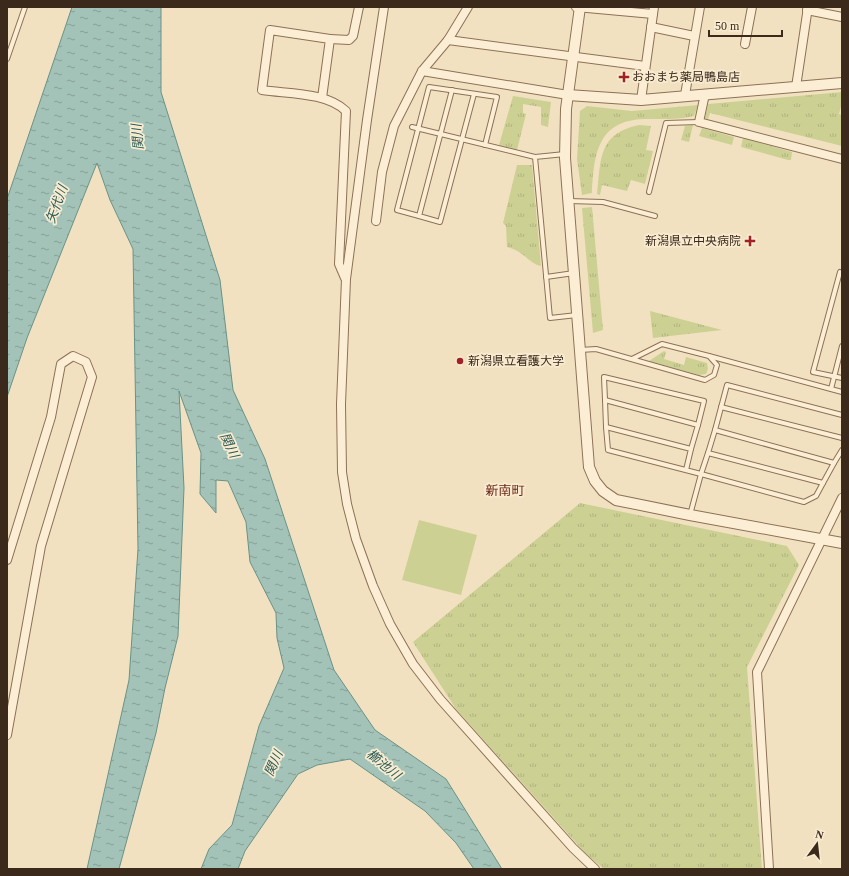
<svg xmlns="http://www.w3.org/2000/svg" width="849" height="876" font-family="'Times New Roman','Noto Sans JP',serif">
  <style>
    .grass { fill: url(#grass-tufts) }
    .pitch { fill: #ccd193 }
    .water { fill: url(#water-ripples); stroke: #699287 }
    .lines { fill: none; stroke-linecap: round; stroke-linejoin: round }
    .service-casing { stroke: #8c7156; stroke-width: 6 }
    .minor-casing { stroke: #8c7156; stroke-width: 10 }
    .tertiary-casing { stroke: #8c7156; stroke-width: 12 }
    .service { stroke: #fceed4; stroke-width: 4 }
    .minor { stroke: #fceed4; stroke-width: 8 }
    .tertiary { stroke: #fceed4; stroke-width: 10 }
    .poi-dot { fill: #a12126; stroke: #f8ebd0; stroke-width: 1.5 }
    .labels { text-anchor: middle; stroke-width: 3.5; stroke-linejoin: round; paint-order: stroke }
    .poi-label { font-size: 12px; fill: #3b2a1c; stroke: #f8ebd0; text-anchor: start }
    .water-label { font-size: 13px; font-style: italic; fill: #2a5c57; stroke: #f8ebd0 }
    .neighbourhood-label { font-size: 13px; fill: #6b2617; stroke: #f8ebd0 }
  </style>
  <defs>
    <pattern id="grass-tufts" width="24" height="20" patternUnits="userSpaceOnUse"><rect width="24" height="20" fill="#ccd193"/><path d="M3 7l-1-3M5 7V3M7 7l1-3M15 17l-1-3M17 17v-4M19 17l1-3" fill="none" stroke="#b0b47e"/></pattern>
    <pattern id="water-ripples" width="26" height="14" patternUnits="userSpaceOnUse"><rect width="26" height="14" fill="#a3c3b9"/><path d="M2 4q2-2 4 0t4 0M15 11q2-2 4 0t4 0" fill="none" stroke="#869f96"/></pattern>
  </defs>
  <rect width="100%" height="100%" fill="#f2e1c0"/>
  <g class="grass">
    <polygon points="842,92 842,103 839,114 842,115 842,146 710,113 708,119 705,118 708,104"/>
    <polygon points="513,96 551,102 548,127 541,125 541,107 523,104 523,113 526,114 517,150 499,145"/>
    <path d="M 698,105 L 694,116 C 679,120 661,119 645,119 C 597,120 594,155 592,193 L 582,195 L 577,159 L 580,111 L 587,106 L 632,111 Z"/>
    <path d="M 639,125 L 651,126 L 646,150 L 653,151 L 645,184 L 631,180 L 627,191 L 602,185 L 600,195 L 597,194 C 601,158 598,134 639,125 Z"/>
    <polygon points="693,125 689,142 681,140 685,126"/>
    <polygon points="702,128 734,137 732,145 699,136"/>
    <polygon points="743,138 792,152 791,160 788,160 741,147"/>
    <path d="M 517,165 L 532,165 L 541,266 C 528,263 524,251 507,247 L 506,226 L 503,223 Z"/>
    <polygon points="592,207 603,330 593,333 582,208"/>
    <polygon points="650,311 722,330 653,338"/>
    <polygon points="664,351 666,352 664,359 684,365 686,357 707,363 708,369 706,374 699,375 649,361"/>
    <polygon points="580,503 787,546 799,565 747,667 762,869 604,869 586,854 456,709 413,642"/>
  </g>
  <polygon class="pitch" points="419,520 477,535 461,595 402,580"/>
  <polygon class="water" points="72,7 161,7 161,92 220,280 233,390 265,459 334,670 375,730 446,779 502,869 474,869 456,843 425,811 350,759 317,765 298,774 245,851 238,869 201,869 209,849 232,825 259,726 284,668 277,638 276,613 250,562 246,522 228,481 216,480 216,513 200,494 201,453 179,391 184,488 178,636 165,688 156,733 119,869 87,869 129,680 138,549 133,249 110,200 97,163 27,338 7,397 7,199"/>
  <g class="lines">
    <defs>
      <g id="service">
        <polyline points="7,59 25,7"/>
        <polyline points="452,90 419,216 440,222 474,94"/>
        <polyline points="412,127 535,157"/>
        <polyline points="565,154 535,157 550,318 577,315"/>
        <polyline points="649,192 666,123 699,122"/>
        <polyline points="569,201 603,202 655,216"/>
        <polyline points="419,216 397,210 429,87 497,97 485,145"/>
        <polyline points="842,273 840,272 813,372 842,378"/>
        <polyline points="546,277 574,273"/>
        <polyline points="580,350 596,349 705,380 714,375 717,365 709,356 662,344 632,359"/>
        <polyline points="709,356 842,392"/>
        <polyline points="831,389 842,346"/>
        <polyline points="605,400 604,377 704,401 698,425"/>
        <polyline points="721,407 842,438"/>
        <polyline points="842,415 727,385 715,430 834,463 842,450"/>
        <polyline points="606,427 605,400 698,425 691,449"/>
        <polyline points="715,430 708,453 823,483 834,463"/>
        <polyline points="708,453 701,474 804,502 816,496 823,483"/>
        <polyline points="686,470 691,449 606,427 608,450 701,474 690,515"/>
      </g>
      <g id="minor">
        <polyline points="384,7 367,120 346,279 341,404 342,472 347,504 356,539 373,586 390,624 413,664 440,699 573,848 595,869"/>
        <polyline points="576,7 653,14"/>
        <polyline points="807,10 842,17"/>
        <polyline points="651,27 694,36"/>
        <polyline points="330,39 349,40 353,36 359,7"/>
        <polyline points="448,40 645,66"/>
        <polyline points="745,44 752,7"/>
        <polyline points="422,71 568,95"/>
        <polyline points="796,87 808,7"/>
        <polyline points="705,94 699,122 842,159"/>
        <polyline points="685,95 700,7"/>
        <path d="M 322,98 L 330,39 L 270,30 L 262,90 C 288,94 326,92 346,111 L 339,264 L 345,278"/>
        <polyline points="641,100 654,7"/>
        <polyline points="376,221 382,172 394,126 422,71 448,40 468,7"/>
        <polyline points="7,560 51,417 61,364 73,356 86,362 92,377 41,546 7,735"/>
        <polyline points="769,869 757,672 842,498"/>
      </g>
      <g id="tertiary">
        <polyline points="580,7 566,109 565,158 589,467 595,481 603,491 616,500 690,515 842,543"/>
        <polyline points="568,95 641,100 842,83"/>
      </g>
    </defs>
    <use href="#service" class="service-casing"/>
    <use href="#minor" class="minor-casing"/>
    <use href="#tertiary" class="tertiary-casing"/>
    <use href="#service" class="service"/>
    <use href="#minor" class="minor"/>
    <use href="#tertiary" class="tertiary"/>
  </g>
  <g class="poi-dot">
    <path d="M622 71h4v4h4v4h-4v4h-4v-4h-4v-4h4z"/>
    <path d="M748 235h4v4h4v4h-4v4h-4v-4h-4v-4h4z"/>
    <circle cx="460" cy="361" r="4"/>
  </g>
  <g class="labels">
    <g class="poi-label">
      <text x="632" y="81">おおまち薬局鴨島店</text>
      <text x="741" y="245" text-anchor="end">新潟県立中央病院</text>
      <text x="468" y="365">新潟県立看護大学</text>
    </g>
    <g class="water-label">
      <text transform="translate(137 137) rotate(-96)" y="5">関川</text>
      <text transform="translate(56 204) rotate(-70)" y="5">矢代川</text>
      <text transform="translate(230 445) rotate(64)" y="5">関川</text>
      <text transform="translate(273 763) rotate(-66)" y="5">関川</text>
      <text transform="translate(384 764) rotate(39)" y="5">櫛池川</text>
    </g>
    <g class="neighbourhood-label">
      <text x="505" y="495">新南町</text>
    </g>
  </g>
  <rect width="849" height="876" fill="none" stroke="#3b2a1c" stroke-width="16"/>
  <g transform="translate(817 844) rotate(15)" stroke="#f8ebd0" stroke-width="3" paint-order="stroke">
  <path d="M0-3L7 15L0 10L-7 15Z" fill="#3b2a1c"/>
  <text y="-6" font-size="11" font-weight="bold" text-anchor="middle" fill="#3b2a1c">N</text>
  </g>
  <path d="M709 30v6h73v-6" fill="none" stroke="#3b2a1c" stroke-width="2"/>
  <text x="715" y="30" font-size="12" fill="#3b2a1c" stroke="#f8ebd0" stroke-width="3" paint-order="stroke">50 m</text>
</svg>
